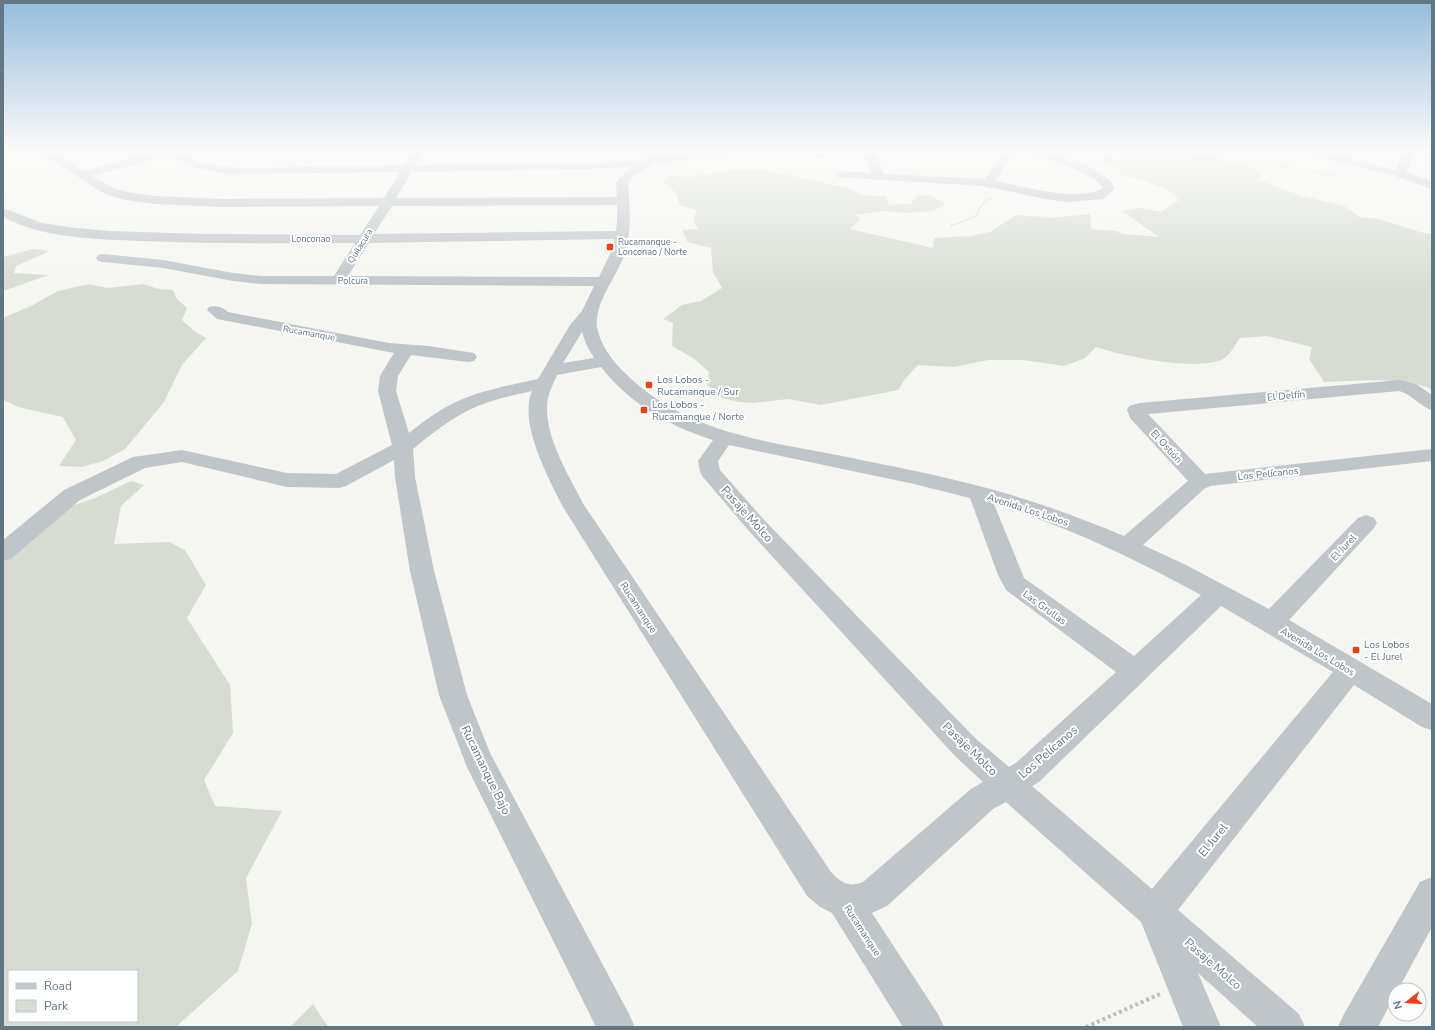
<svg xmlns="http://www.w3.org/2000/svg" width="1435" height="1030" font-family="'Nunito Sans',sans-serif">
  <style>
    .green { fill: #d6dcd2; fill-rule: evenodd }
    .lines { fill: none; stroke-linecap: round; stroke-linejoin: round }
    .path-far1 { stroke: #bbbec0; stroke-width: 1.5; stroke-dasharray: 1 1; stroke-linecap: butt }
    .path { stroke: #bbbec0; stroke-width: 4; stroke-dasharray: 3 3; stroke-linecap: butt }
    .minor { fill: #bfc5c8; fill-rule: evenodd }
    .poi-dot { fill: #ec3f1a; stroke: #fff; stroke-width: 1.5 }
    .labels { text-anchor: middle; stroke-width: 4; stroke-linejoin: round; paint-order: stroke }
    .far-street-label { font-size: 9px; fill: #627784; stroke: #fff }
    .far-poi-label { font-size: 9px; fill: #627784; stroke: #fff; text-anchor: start }
    .poi-label { font-size: 10px; fill: #627784; stroke: #fff; text-anchor: start }
    .street-label { font-size: 10px; fill: #627784; stroke: #fff }
    .near-street-label { font-size: 12px; fill: #627784; stroke: #fff }
  </style>
  <rect width="100%" height="100%" fill="#f5f5f1"/>
  <g class="green">
    <path d="M 1113,149 L 1174,149 L 1251,165 L 1260,174 L 1258,180 L 1302,196 L 1344,206 L 1360,217 L 1379,219 L 1420,232 L 1432,234 L 1432,390 C 1409,376 1352,381 1324,382 L 1309,359 L 1312,347 L 1267,336 L 1240,338 C 1235,344 1230,356 1223,359 C 1197,372 1123,356 1096,347 L 1085,358 L 1064,366 L 1024,360 L 988,360 L 954,367 L 918,365 L 905,379 L 898,390 L 821,405 L 788,399 L 754,403 L 739,402 L 722,398 L 707,385 L 709,372 L 693,358 L 672,346 L 673,323 L 663,319 L 682,305 L 701,301 L 722,288 L 713,272 L 711,248 L 688,242 L 682,230 L 698,229 L 694,222 L 696,210 L 680,205 L 675,192 L 662,182 L 670,175 L 687,177 L 734,170 L 764,170 L 848,188 L 861,195 L 886,196 L 889,205 L 910,204 L 917,196 L 929,195 L 946,204 L 933,211 L 906,213 L 884,211 L 855,215 L 861,218 L 850,229 L 933,248 L 934,238 L 971,236 L 990,232 L 1016,215 L 1052,218 L 1090,214 L 1091,229 L 1117,231 L 1122,234 L 1159,237 L 1122,211 L 1139,208 L 1161,212 L 1179,200 L 1167,189 L 1139,179 L 1118,175 L 1122,172 L 1115,166 L 1101,161 L 1104,157 L 1115,159 L 1127,158 L 1127,152 Z"/>
    <polygon points="33,249 50,251 16,266 14,273 49,275 3,291 3,257"/>
    <polygon points="89,284 108,288 143,284 159,289 173,290 177,299 187,308 182,320 193,330 206,338 182,365 164,402 125,449 103,461 82,467 59,466 76,440 63,417 18,407 3,400 3,318 31,306 58,291"/>
    <path d="M 131,481 L 144,485 L 121,506 L 114,544 L 169,542 L 185,550 L 206,585 L 187,618 L 230,685 L 233,733 L 204,780 L 215,806 L 282,811 L 246,878 L 252,924 L 238,971 L 178,1025 L 182,1027 L 3,1027 L 3,547 L 63,509 L 95,498 ZM 9,971 L 137,971 L 137,1021 L 9,1021 Z"/>
    <polygon points="313,1004 328,1027 290,1027"/>
  </g>
  <g class="lines">
    <g class="path-far1">
      <polyline points="1205,149 1238,158 1334,176"/>
      <polyline points="951,226 976,216 983,203 991,198"/>
    </g>
    <polyline class="path" points="1086,1027 1160,994"/>
    <g class="minor">
      <polygon points="3,149 11,149 3,153"/>
      <path d="M 34,149 L 47,149 L 84,171 L 159,151 L 158,149 L 183,149 L 182,152 L 179,153 C 218,173 259,168 302,167 C 336,167 370,166 405,165 L 415,149 L 426,149 L 416,165 L 589,163 L 637,160 L 718,149 L 752,149 L 747,152 L 653,164 L 634,175 L 628,183 C 629,206 632,227 626,249 C 620,274 594,300 597,327 C 600,345 613,362 626,374 C 683,430 757,440 832,454 C 876,463 919,471 963,482 C 1018,495 1071,514 1124,536 L 1188,481 L 1130,418 L 1127,410 L 1129,406 L 1140,403 L 1400,380 L 1416,384 L 1432,395 L 1432,410 C 1419,406 1412,394 1399,391 L 1148,414 L 1205,474 L 1432,449 L 1432,461 L 1210,486 L 1204,489 L 1143,545 L 1186,565 L 1269,609 L 1358,518 L 1366,515 L 1374,518 L 1377,523 L 1374,528 L 1289,620 L 1432,704 L 1432,730 L 1422,727 L 1354,685 L 1178,910 L 1299,1014 L 1305,1027 L 1258,1027 L 1198,973 L 1221,1027 L 1183,1027 L 1141,922 L 1006,802 L 993,809 L 887,906 L 872,913 L 938,1014 L 944,1027 L 903,1027 L 832,913 L 820,907 L 807,896 L 563,507 C 549,479 518,423 532,391 C 511,396 489,400 469,410 C 449,420 431,434 413,449 L 415,477 L 434,571 L 467,695 L 490,753 L 629,1014 L 635,1027 L 596,1027 L 467,767 L 439,695 L 410,571 L 395,477 L 394,460 L 346,486 L 339,488 L 287,487 L 182,462 L 145,468 L 80,500 L 11,559 L 3,561 L 3,540 L 64,490 L 133,457 L 182,450 L 287,473 L 336,474 L 392,445 L 378,391 L 380,376 L 394,353 L 217,319 L 207,310 L 209,307 C 218,305 222,307 228,312 L 389,343 L 428,346 L 474,353 L 477,357 L 474,361 L 468,362 L 411,355 L 398,376 L 396,391 L 409,433 C 424,421 440,409 458,401 C 483,390 511,385 538,379 L 570,325 L 582,311 L 594,286 L 261,284 L 233,281 L 163,268 L 103,262 L 98,261 L 96,258 L 98,255 L 103,254 L 163,260 L 233,273 L 261,276 L 334,276 L 355,243 C 284,243 213,244 143,241 C 97,239 45,239 3,217 L 3,208 L 42,223 L 68,227 L 109,231 L 205,234 L 353,235 L 360,235 L 379,206 L 223,207 L 155,204 L 126,200 L 105,194 ZM 168,156 L 196,168 L 228,174 L 400,172 L 384,198 L 223,199 L 155,196 L 127,192 L 113,188 L 92,176 ZM 633,167 L 626,171 L 616,183 L 617,197 L 396,198 L 412,172 L 589,169 ZM 617,205 L 617,223 L 616,231 L 374,234 L 392,206 ZM 614,239 L 612,250 L 599,277 L 348,276 L 369,243 ZM 582,332 L 586,344 L 594,358 L 563,363 ZM 601,367 C 630,404 669,426 713,440 L 698,461 L 700,472 L 703,477 L 749,531 L 955,756 L 983,782 L 971,789 L 863,882 C 849,888 840,882 831,872 L 584,505 C 569,476 545,438 547,404 C 548,394 553,384 557,375 ZM 729,445 L 914,484 L 970,498 L 998,575 L 1006,590 L 1116,672 L 1017,762 L 1009,767 L 975,738 L 765,521 L 720,470 L 718,461 ZM 994,504 C 1067,526 1135,559 1201,595 L 1134,656 L 1024,578 ZM 1221,606 L 1333,672 L 1152,889 L 1032,786 L 1039,782 Z"/>
      <polygon points="806,149 819,149 827,156 825,158 817,158"/>
      <path d="M 861,149 L 872,149 L 884,174 L 985,179 L 1004,149 L 1015,149 L 995,181 C 1022,186 1079,203 1103,188 C 1095,172 1044,158 1026,151 L 1025,149 L 1041,149 L 1092,168 L 1110,180 L 1115,189 L 1103,199 L 1069,202 L 1051,200 L 982,186 L 837,177 L 835,175 L 837,173 L 841,171 L 872,173 Z"/>
      <polygon points="1292,149 1312,149 1395,170 1405,149 1416,149 1406,172 1432,181 1432,189 1395,176 1293,151"/>
      <polygon points="1432,877 1432,927 1398,990 1395,990 1395,995 1378,1027 1338,1027 1344,1014 1420,882"/>
    </g>
  </g>
  <linearGradient id="sky" x2="0" y2="1"><stop stop-color="#95bcdc"/><stop offset="0.51" stop-color="#fafaf9"/><stop offset="1" stop-color="#fafaf9" stop-opacity="0"/></linearGradient>
  <rect width="1435" height="294" fill="url(#sky)"/>
  <g class="poi-dot">
    <rect x="606" y="243" width="8" height="8" rx="2"/>
    <rect x="645" y="381" width="8" height="8" rx="2"/>
    <rect x="640" y="406" width="8" height="8" rx="2"/>
    <rect x="1352" y="646" width="8" height="8" rx="2"/>
  </g>
  <g class="labels">
    <g class="far-street-label">
      <text x="311" y="242">Lonconao</text>
      <text transform="translate(360 246) rotate(-58)" y="3">Quilacura</text>
      <text x="353" y="284">Polcura</text>
      <text transform="translate(309 333) rotate(10)" y="3">Rucamanque</text>
    </g>
    <g class="far-poi-label">
      <text x="618" y="245">Rucamanque -<tspan x="618" dy="10">Lonconao / Norte</tspan></text>
    </g>
    <g class="poi-label">
      <text x="657" y="383">Los Lobos -<tspan x="657" dy="12">Rucamanque / Sur</tspan></text>
      <text x="652" y="408">Los Lobos -<tspan x="652" dy="12">Rucamanque / Norte</tspan></text>
      <text x="1364" y="648">Los Lobos<tspan x="1364" dy="12">- El Jurel</tspan></text>
    </g>
    <g class="street-label">
      <text transform="translate(1286 395) rotate(-5)" y="4">El Delfín</text>
      <text transform="translate(1167 446) rotate(47)" y="4">El Ostión</text>
      <text transform="translate(1268 473) rotate(-6)" y="4">Los Pelícanos</text>
      <text transform="translate(1028 509) rotate(18)" y="4">Avenida Los Lobos</text>
      <text transform="translate(1343 547) rotate(-47)" y="4">El Jurel</text>
      <text transform="translate(639 607) rotate(57)" y="4">Rucamanque</text>
      <text transform="translate(1045 607) rotate(36)" y="4">Las Grullas</text>
      <text transform="translate(1318 651) rotate(31)" y="4">Avenida Los Lobos</text>
      <text transform="translate(863 930) rotate(57)" y="4">Rucamanque</text>
    </g>
    <g class="near-street-label">
      <text transform="translate(747 514) rotate(48)" y="4">Pasaje Molco</text>
      <text transform="translate(970 749) rotate(44)" y="4">Pasaje Molco</text>
      <text transform="translate(1048 752) rotate(-41)" y="4">Los Pelícanos</text>
      <text transform="translate(486 770) rotate(64)" y="4">Rucamanque Bajo</text>
      <text transform="translate(1213 840) rotate(-51)" y="4">El Jurel</text>
      <text transform="translate(1213 964) rotate(41)" y="4">Pasaje Molco</text>
    </g>
  </g>
  <rect width="1435" height="1030" fill="none" stroke="#627784" stroke-width="8"/>
  <rect x="8" y="970" width="130" height="52" fill="#ffffff" stroke="#c0c9ce"/>
  <rect x="16" y="983" width="20" height="6" fill="#bfc5c8" stroke="#c0c9ce"/>
  <text x="44" y="990" font-size="12" fill="#627784">Road</text>
  <rect x="16" y="1000" width="20" height="12" fill="#d6dcd2" stroke="#c0c9ce"/>
  <text x="44" y="1010" font-size="12" fill="#627784">Park</text>
  <g transform="translate(1407 1002) rotate(253)"><circle r="19" fill="#ffffff" stroke="#c0c9ce"/>
  <path d="M0-3L7 15L0 10L-7 15Z" fill="#ec3f1a"/>
  <text y="-6" font-size="11" font-weight="bold" text-anchor="middle" fill="#627784">N</text>
  </g>
</svg>
